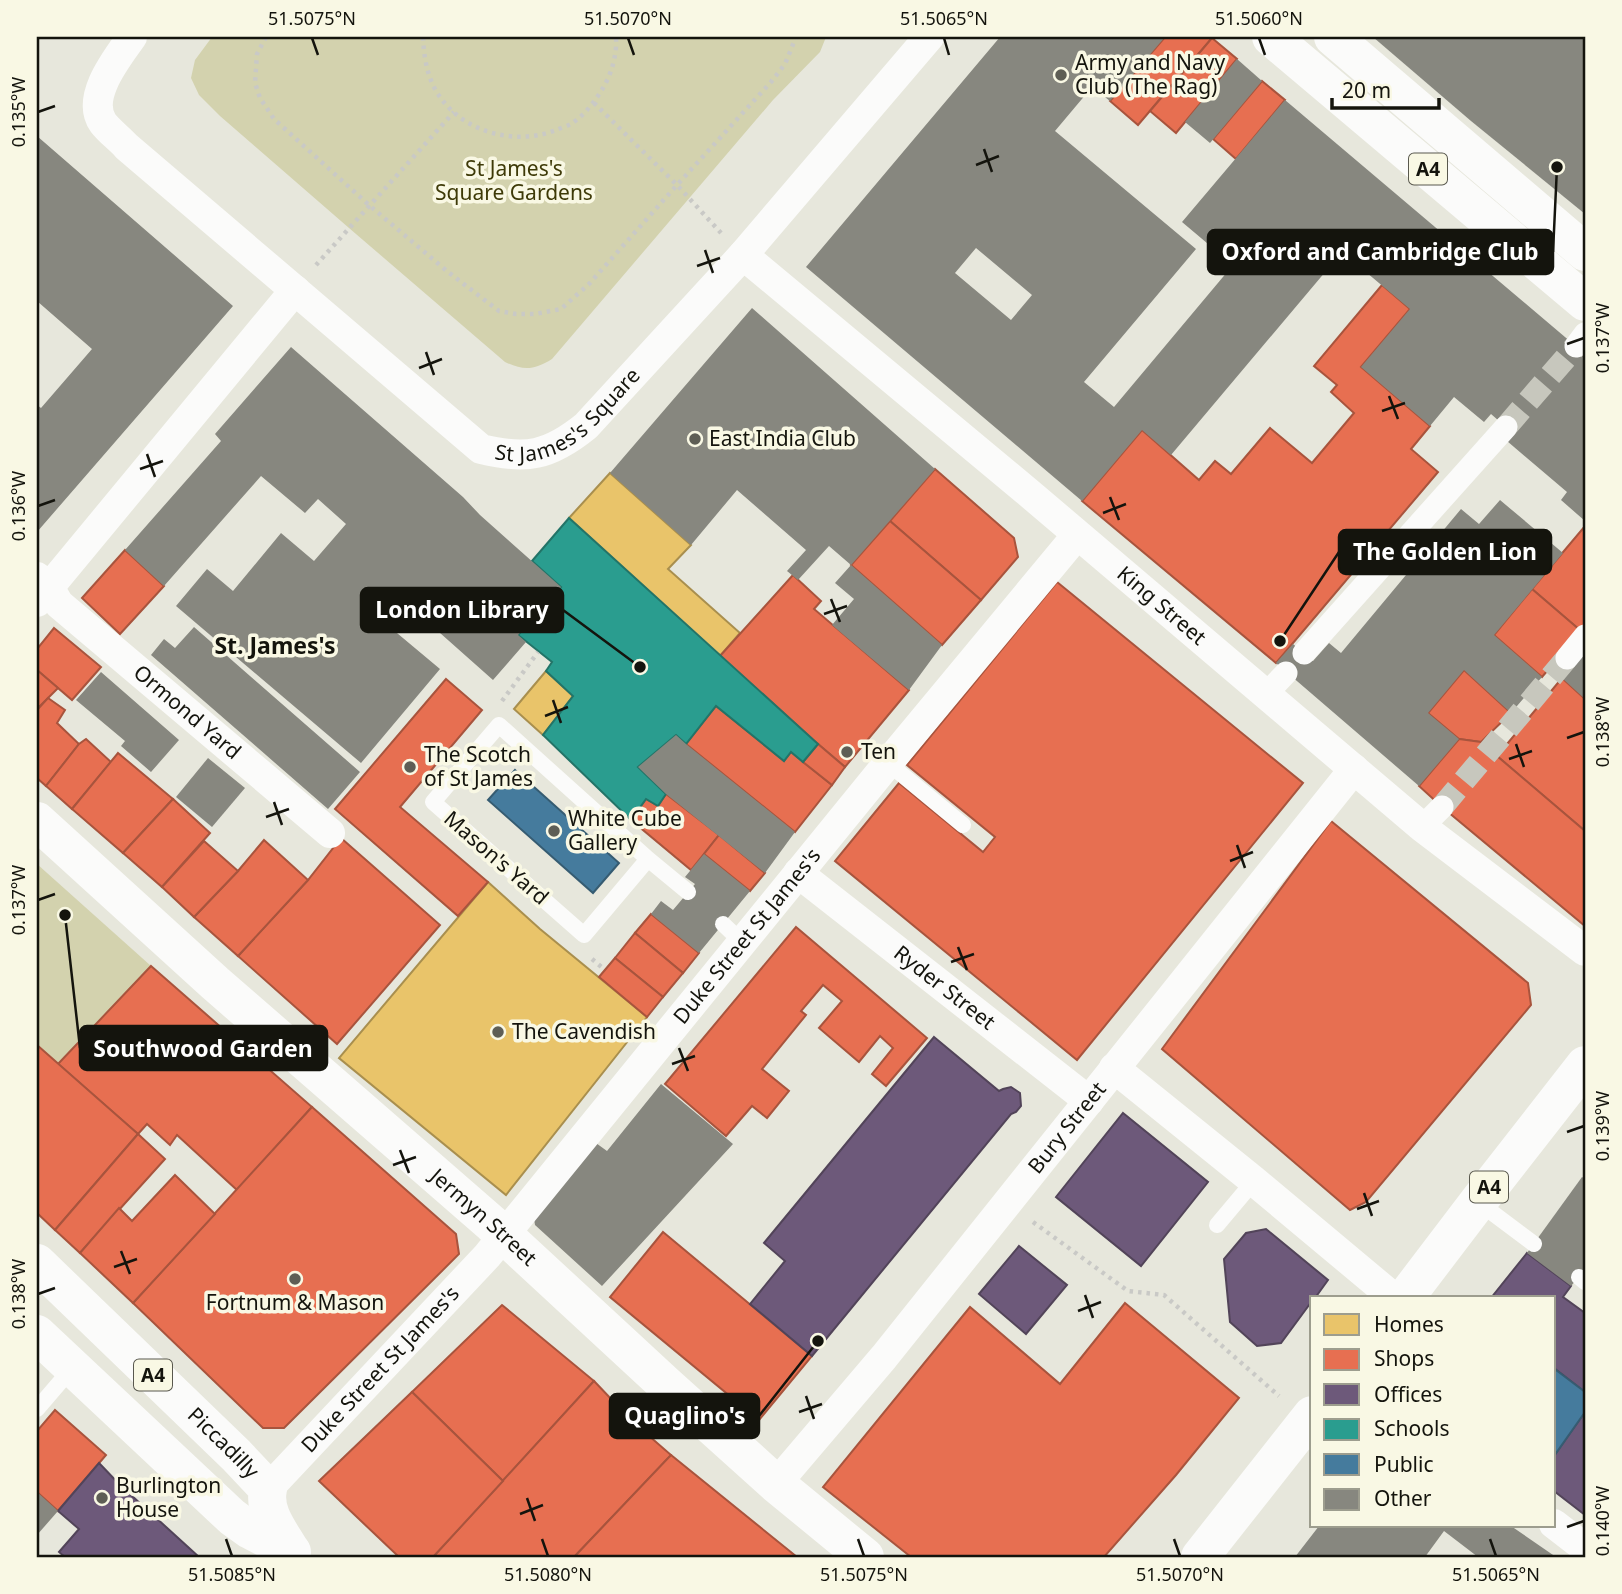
<svg xmlns="http://www.w3.org/2000/svg" width="1622" height="1594" font-family="'Noto Sans',sans-serif">
  <style>
    .green { fill: #d3d2ae }
    .homes { fill: #e9c46a; stroke: #a98f4e; stroke-width: 2 }
    .shops { fill: #e76f51; stroke: #a8543d; stroke-width: 2 }
    .offices { fill: #6d597a; stroke: #524459; stroke-width: 2 }
    .schools { fill: #2a9d8f; stroke: #237468; stroke-width: 2 }
    .public { fill: #457b9d; stroke: #365c72; stroke-width: 2 }
    .building { fill: #87877f; fill-rule: evenodd }
    .lines { fill: none; stroke-linecap: round; stroke-linejoin: round }
    .pedestrian-tunnel { stroke: #c7c7bd; stroke-width: 23; stroke-dasharray: 23 11; stroke-linecap: butt }
    .path { stroke: #c9c9c6; stroke-width: 4.5; stroke-dasharray: 3.5 5; stroke-linecap: butt }
    .service { stroke: #fbfbfa; stroke-width: 16 }
    .pedestrian { stroke: #fbfbfa; stroke-width: 23 }
    .minor { stroke: #fbfbfa; stroke-width: 30 }
    .tertiary { stroke: #fbfbfa; stroke-width: 38 }
    .primary { stroke: #fbfbfa; stroke-width: 38 }
    .ticks { fill: none; stroke: #14140d; stroke-width: 2.5 }
    .poi-dot { fill: #5e5e55; stroke: #f9f8e4; stroke-width: 2.5 }
    .labels { text-anchor: middle; stroke-width: 7; stroke-linejoin: round; paint-order: stroke }
    .shield { fill: #f9f8e4; stroke: #59584e; stroke-width: 2 }
    .shield-label { font-size: 19px; font-weight: bold; fill: #14140d }
    .poi-label { font-size: 21px; fill: #14140d; stroke: #f9f8e4; text-anchor: start }
    .park-label { font-size: 21px; fill: #3e3a08; stroke: #f9f8e4 }
    .street-label { font-size: 21px; fill: #14140d; stroke: #f9f8e4 }
    .neighbourhood-label { font-size: 23px; font-weight: bold; fill: #14140d; stroke: #f9f8e4 }
    .leader { fill: none; stroke: #14140d; stroke-width: 2.5 }
    .callout-dot { fill: #14140d; stroke: #f9f8e4; stroke-width: 2.5 }
    .callout { fill: #14140d; stroke: #14140d; stroke-width: 2.5 }
    .callout-label { font-size: 23px; text-anchor: middle; font-weight: bold; fill: #fff }
    .neatline { fill: none; stroke: #14140d; stroke-width: 2.5 }
    .ticks-label { font-size: 18px; text-anchor: middle; fill: #14140d }
  </style>
  <rect width="100%" height="100%" fill="#e7e7dc"/>
  <g class="green">
    <path d="M 212,37 L 826,37 L 820,52 L 773,100 L 552,359 C 534,370 524,371 505,362 L 349,228 L 220,116 L 199,95 L 191,78 L 195,60 Z"/>
    <polygon points="37,864 151,966 58,1064 37,1045"/>
  </g>
  <g class="homes">
    <polygon points="610,473 691,545 668,569 740,633 720,656 569,518"/>
    <polygon points="546,671 573,696 543,735 514,709"/>
    <polygon points="488,882 540,929 647,1017 506,1195 339,1058"/>
  </g>
  <g class="shops">
    <polygon points="1165,37 1212,38 1138,125 1110,101"/>
    <polygon points="1212,38 1237,59 1176,133 1150,111"/>
    <polygon points="1262,81 1285,100 1236,159 1213,139"/>
    <polygon points="1382,285 1410,309 1361,367 1430,426 1411,449 1438,472 1276,663 1082,501 1142,430 1199,480 1215,461 1231,474 1270,428 1312,463 1354,413 1331,392 1337,385 1314,366"/>
    <polygon points="935,469 1014,538 1018,557 981,600 890,521"/>
    <polygon points="890,521 981,600 942,645 851,565"/>
    <polygon points="1585,526 1585,625 1581,631 1532,589"/>
    <polygon points="125,550 164,586 120,634 82,598"/>
    <polygon points="793,575 821,601 814,609 909,690 845,767 818,744 720,656"/>
    <polygon points="1057,582 1303,783 1077,1060 835,861 899,783 983,852 995,837 907,765"/>
    <polygon points="1532,589 1581,631 1542,677 1494,635"/>
    <polygon points="54,628 101,667 72,700 37,670 37,649"/>
    <polygon points="37,670 58,688 37,709"/>
    <polygon points="1464,670 1511,713 1481,742 1459,739 1428,713"/>
    <polygon points="1562,678 1585,699 1585,831 1497,756"/>
    <polygon points="446,679 482,710 400,807 488,882 458,916 335,809"/>
    <polygon points="48,698 65,710 57,723 79,744 46,786 37,778 37,710"/>
    <polygon points="716,706 784,761 791,752 832,785 795,832 686,744"/>
    <polygon points="86,739 111,762 72,809 46,786 79,744"/>
    <polygon points="1459,739 1481,742 1497,740 1497,756 1585,831 1585,926 1442,807 1419,786"/>
    <polygon points="818,744 845,767 832,785 803,762"/>
    <polygon points="118,753 173,799 123,853 72,809"/>
    <polygon points="666,794 719,835 691,870 631,820 646,799 658,806"/>
    <polygon points="173,799 210,833 162,887 123,853"/>
    <polygon points="1331,821 1528,983 1531,1005 1366,1202 1350,1210 1162,1049"/>
    <polygon points="719,835 765,873 750,891 704,854"/>
    <polygon points="341,838 440,925 337,1044 238,956 308,880"/>
    <polygon points="264,840 308,880 238,956 194,917 238,871"/>
    <polygon points="204,841 238,871 194,917 162,887"/>
    <polygon points="651,914 699,953 683,973 635,933"/>
    <polygon points="796,927 927,1038 886,1086 872,1074 893,1048 880,1036 859,1062 819,1028 842,1001 823,985 801,1011 806,1015 762,1069 789,1091 767,1118 752,1106 726,1136 665,1084"/>
    <polygon points="635,933 683,973 663,997 615,958"/>
    <polygon points="615,958 663,997 647,1017 599,977"/>
    <polygon points="151,966 312,1107 237,1190 177,1135 170,1145 147,1124 138,1134 58,1064"/>
    <polygon points="37,1045 138,1134 55,1230 37,1213"/>
    <polygon points="312,1107 456,1234 459,1254 284,1428 263,1428 133,1303"/>
    <polygon points="138,1134 165,1159 80,1253 55,1230"/>
    <polygon points="175,1175 215,1214 133,1303 80,1253 119,1208 132,1221"/>
    <polygon points="663,1232 812,1356 759,1420 610,1297"/>
    <polygon points="1125,1303 1239,1398 1176,1475 1104,1557 911,1557 823,1487 970,1307 1060,1384"/>
    <polygon points="502,1305 594,1381 503,1481 412,1392"/>
    <polygon points="594,1381 633,1422 671,1455 574,1557 433,1557"/>
    <polygon points="412,1392 503,1481 433,1557 399,1557 319,1481"/>
    <polygon points="55,1410 106,1455 58,1511 37,1492 37,1431"/>
    <polygon points="671,1455 797,1557 579,1557 576,1555"/>
  </g>
  <g class="offices">
    <polygon points="934,1037 999,1091 1003,1089 1011,1087 1020,1093 1021,1106 1016,1112 1011,1114 812,1356 750,1304 785,1261 764,1243"/>
    <polygon points="1123,1113 1208,1182 1141,1266 1056,1197"/>
    <polygon points="1266,1229 1328,1280 1315,1298 1312,1298 1312,1301 1281,1343 1257,1346 1230,1322 1224,1259 1246,1233"/>
    <polygon points="1019,1246 1067,1285 1026,1334 979,1294"/>
    <polygon points="1527,1253 1571,1286 1563,1297 1585,1313 1585,1392 1554,1368 1554,1298 1491,1298"/>
    <polygon points="1585,1412 1585,1515 1554,1491 1554,1456"/>
    <polygon points="99,1463 120,1485 199,1557 65,1557 59,1552 79,1529 58,1511"/>
  </g>
  <polygon class="schools" points="569,518 818,744 803,762 791,752 784,761 716,706 686,744 676,735 638,767 666,794 658,806 646,799 631,820 543,735 573,696 546,671 552,662 518,635 561,587 532,561"/>
  <g class="public">
    <polygon points="515,770 619,863 593,893 488,800"/>
    <polygon points="1556,1370 1585,1392 1585,1412 1554,1456 1554,1373"/>
  </g>
  <g class="building">
    <path d="M 1000,37 L 1165,37 L 1110,101 L 1092,87 L 1055,131 L 1196,249 L 1084,382 L 1114,407 L 1233,265 L 1182,222 L 1285,100 L 1585,354 L 1585,521 L 1561,500 L 1567,492 L 1507,441 L 1514,434 L 1491,414 L 1484,422 L 1454,397 L 1430,426 L 1361,367 L 1410,309 L 1342,252 L 1171,455 L 1142,430 L 1082,501 L 806,267 ZM 976,248 L 1032,295 L 1011,320 L 955,273 Z"/>
    <polygon points="1373,37 1585,37 1585,214 1471,121"/>
    <polygon points="1237,59 1262,81 1210,143 1185,122"/>
    <polygon points="37,136 233,306 37,532 37,405 41,408 92,349 37,301"/>
    <polygon points="752,308 935,469 851,565 942,645 909,690 832,625 854,599 835,583 851,565 829,546 798,580 787,571 806,550 737,490 691,545 610,473"/>
    <polygon points="291,347 463,497 480,515 561,587 518,635 526,642 493,680 404,601 385,623 440,669 361,763 176,606 207,569 233,591 281,533 314,561 346,524 318,499 305,513 261,476 164,586 125,550 221,441 215,434"/>
    <polygon points="1500,500 1563,553 1494,635 1542,677 1511,713 1464,670 1428,713 1459,739 1419,786 1276,663 1293,644 1313,661 1329,643 1341,653 1461,509 1479,524"/>
    <polygon points="194,627 360,772 328,809 151,655 164,639 175,648"/>
    <polygon points="1585,650 1585,699 1562,678 1577,658"/>
    <polygon points="101,672 179,740 151,772 121,746 125,741 76,700"/>
    <polygon points="676,735 686,744 795,832 765,873 666,794 638,767"/>
    <polygon points="208,758 245,788 212,827 176,797"/>
    <polygon points="704,854 750,891 699,953 651,914 661,901 673,910 695,884 685,877"/>
    <polygon points="661,1084 733,1144 602,1286 535,1225 532,1206 589,1138 607,1151"/>
    <polygon points="1582,1177 1585,1179 1585,1270 1571,1286 1527,1253"/>
    <polygon points="37,1492 58,1511 37,1535"/>
    <polygon points="1319,1526 1511,1526 1556,1557 1478,1557 1444,1531 1425,1557 1295,1557"/>
  </g>
  <g class="lines">
    <g class="pedestrian-tunnel">
      <polyline points="1506,427 1576,346"/>
      <polyline points="1442,807 1567,658"/>
    </g>
    <g class="path">
      <polyline points="266,37 257,54 255,83 260,98 274,119 370,206 448,272 499,311 516,314 535,314 561,309 589,284 677,185 771,82 785,64 796,37"/>
      <path d="M 423,37 C 424,55 426,72 435,89 C 458,131 513,147 556,130 C 561,128 567,126 571,124 C 585,115 595,101 603,88 C 612,73 617,54 616,37"/>
      <polyline points="594,103 677,185 721,233"/>
      <polyline points="316,265 454,112"/>
      <polyline points="502,701 538,652"/>
      <polyline points="592,959 605,970"/>
      <polyline points="1033,1222 1128,1291 1164,1295 1279,1396"/>
      <polyline points="633,1422 641,1412"/>
    </g>
    <g class="service">
      <polyline points="888,763 963,825"/>
      <polyline points="648,859 584,935 433,802 499,725 648,859 688,892"/>
      <polyline points="723,924 742,942"/>
      <polyline points="1478,1202 1534,1244"/>
      <polyline points="1217,1225 1254,1181"/>
      <polyline points="1579,1277 1585,1282"/>
      <polyline points="37,1409 73,1367"/>
    </g>
    <g class="pedestrian">
      <polyline points="1576,346 1585,334"/>
      <polyline points="1304,653 1506,427"/>
      <polyline points="1567,658 1585,636"/>
      <polyline points="1266,694 1286,673"/>
      <polyline points="1422,827 1442,807"/>
    </g>
    <g class="minor">
      <path id="s1" d="M 132,37 C 118,57 85,97 103,123 C 110,132 120,139 127,147 L 481,449 C 526,460 549,456 586,426 L 743,255 L 929,37"/>
      <path id="s2" d="M 743,255 L 1030,494 L 1422,827 L 1585,951"/>
      <path id="s3" d="M 37,577 L 49,587 L 59,604 L 330,833"/>
      <polyline points="37,602 295,290"/>
      <path id="s4" d="M 798,873 L 1089,1101"/>
      <polyline points="1114,1068 1254,1181 1394,1298"/>
      <path id="s5" d="M 776,1484 L 884,1357 L 1354,769"/>
      <path id="s6" d="M 268,1489 L 487,1256 L 888,763 L 1077,535"/>
      <polyline points="1554,1524 1585,1548"/>
    </g>
    <path class="tertiary" id="s7" d="M 37,821 L 215,983 L 492,1224 L 665,1384 L 776,1484 L 865,1557"/>
    <g class="primary">
      <polyline points="1271,37 1585,302"/>
      <polyline points="1333,37 1585,252"/>
      <path id="s8" d="M 37,1263 L 236,1455 L 268,1489 C 263,1512 280,1532 291,1551"/>
      <polyline points="1405,1298 1478,1202 1585,1065"/>
      <polyline points="37,1334 232,1517 250,1530 292,1552"/>
      <polyline points="1200,1557 1312,1415"/>
    </g>
  </g>
  <path class="ticks" d="M 312,38 L 318,55M 628,38 L 634,55M 944,38 L 949,55M 1259,38 L 1265,55M 38,112 L 55,106M 984,149 L 992,172M 976,165 L 999,156M 705,250 L 713,273M 697,266 L 720,258M 1567,344 L 1584,338M 426,352 L 434,375M 419,368 L 442,359M 1389,396 L 1398,419M 1382,411 L 1405,403M 147,454 L 155,477M 140,469 L 163,461M 1110,497 L 1119,520M 38,506 L 55,500M 1103,513 L 1126,504M 831,599 L 840,622M 824,614 L 847,606M 553,700 L 561,723M 545,716 L 568,707M 1567,738 L 1584,732M 1516,744 L 1524,767M 1509,759 L 1532,751M 274,802 L 282,825M 266,817 L 289,809M 1237,845 L 1245,868M 1230,861 L 1253,852M 38,900 L 55,894M 958,947 L 967,970M 951,962 L 974,954M 679,1048 L 688,1071M 672,1064 L 695,1056M 1567,1132 L 1584,1126M 400,1150 L 409,1173M 393,1165 L 416,1157M 1364,1193 L 1372,1216M 1357,1209 L 1379,1201M 121,1251 L 130,1274M 114,1267 L 137,1259M 38,1294 L 55,1288M 1085,1295 L 1093,1318M 1078,1311 L 1101,1302M 806,1396 L 814,1419M 799,1412 L 822,1404M 527,1498 L 535,1521M 520,1514 L 543,1505M 1567,1527 L 1584,1521M 226,1539 L 232,1556M 542,1539 L 548,1556M 858,1539 L 864,1556M 1174,1539 L 1180,1556M 1490,1539 L 1496,1556"/>
  <g class="poi-dot">
    <circle cx="1061" cy="75" r="7"/>
    <circle cx="695" cy="439" r="7"/>
    <circle cx="847" cy="752" r="7"/>
    <circle cx="410" cy="767" r="7"/>
    <circle cx="554" cy="831" r="7"/>
    <circle cx="498" cy="1032" r="7"/>
    <circle cx="295" cy="1279" r="7"/>
    <circle cx="102" cy="1498" r="7"/>
  </g>
  <g class="labels">
    <g class="shield">
      <rect x="1409" y="153.5" width="38" height="31" rx="5"/>
      <rect x="1470" y="1171.5" width="38" height="31" rx="5"/>
      <rect x="134" y="1359.5" width="38" height="31" rx="5"/>
    </g>
    <g class="shield-label">
      <text x="1428" y="176">A4</text>
      <text x="1489" y="1194">A4</text>
      <text x="153" y="1382">A4</text>
    </g>
    <g class="poi-label">
      <text x="1075" y="70">Army and Navy<tspan x="1075" dy="24">Club (The Rag)</tspan></text>
      <text x="709" y="446">East India Club</text>
      <text x="861" y="759">Ten</text>
      <text x="424" y="762">The Scotch<tspan x="424" dy="24">of St James</tspan></text>
      <text x="568" y="826">White Cube<tspan x="568" dy="24">Gallery</tspan></text>
      <text x="512" y="1039">The Cavendish</text>
      <text x="295" y="1310" text-anchor="middle">Fortnum &amp; Mason</text>
      <text x="116" y="1493">Burlington<tspan x="116" dy="24">House</tspan></text>
    </g>
    <g class="park-label">
      <text x="514" y="176">St James's<tspan x="514" dy="24">Square Gardens</tspan></text>
    </g>
    <g class="street-label">
      <text dy="7" stroke="none"><textPath href="#s1" startOffset="696">St James's Square</textPath></text>
      <text dy="7" stroke="none"><textPath href="#s2" startOffset="546">King Street</textPath></text>
      <text dy="7" stroke="none"><textPath href="#s3" startOffset="203">Ormond Yard</textPath></text>
      <text transform="translate(496 858) rotate(41)" y="7">Mason's Yard</text>
      <text dy="7" stroke="none"><textPath href="#s6" startOffset="732">Duke Street St James's</textPath></text>
      <text dy="7" stroke="none"><textPath href="#s4" startOffset="186">Ryder Street</textPath></text>
      <text dy="7" stroke="none"><textPath href="#s5" startOffset="460">Bury Street</textPath></text>
      <text dy="7" stroke="none"><textPath href="#s7" startOffset="597">Jermyn Street</textPath></text>
      <text dy="7" stroke="none"><textPath href="#s6" startOffset="164">Duke Street St James's</textPath></text>
      <text dy="7" stroke="none"><textPath href="#s8" startOffset="259">Piccadilly</textPath></text>
    </g>
    <g class="neighbourhood-label">
      <text x="275" y="654">St. James's</text>
    </g>
  </g>
  <path class="leader" d="M1557 167L1553 252M1280 641L1339 552M640 667L563 610M65 915L80 1048M818 1341L759 1416"/>
  <g class="callout-dot">
    <circle cx="1557" cy="167" r="7"/>
    <circle cx="1280" cy="641" r="7"/>
    <circle cx="640" cy="667" r="7"/>
    <circle cx="65" cy="915" r="7"/>
    <circle cx="818" cy="1341" r="7"/>
  </g>
  <g class="callout">
    <rect x="1208" y="230" width="345" height="44" rx="7"/>
    <rect x="1339" y="530" width="212" height="44" rx="7"/>
    <rect x="361" y="588" width="202" height="44" rx="7"/>
    <rect x="80" y="1026" width="247" height="44" rx="7"/>
    <rect x="610" y="1394" width="149" height="44" rx="7"/>
  </g>
  <g class="callout-label">
    <text x="1380" y="260">Oxford and Cambridge Club</text>
    <text x="1445" y="560">The Golden Lion</text>
    <text x="462" y="618">London Library</text>
    <text x="203" y="1057">Southwood Garden</text>
    <text x="685" y="1424">Quaglino's</text>
  </g>
  <rect width="1622" height="1594" fill="none" stroke="#f9f8e4" stroke-width="77"/>
  <rect x="1310" y="1296" width="245" height="231" fill="#f9f8e4" stroke="#9d9d8e" stroke-width="2"/>
  <rect x="1324" y="1314" width="35" height="21" fill="#e9c46a" stroke="#9d9d8e" stroke-width="2"/>
  <text x="1374" y="1332" font-size="21" fill="#14140d">Homes</text>
  <rect x="1324" y="1349" width="35" height="21" fill="#e76f51" stroke="#9d9d8e" stroke-width="2"/>
  <text x="1374" y="1366" font-size="21" fill="#14140d">Shops</text>
  <rect x="1324" y="1384" width="35" height="21" fill="#6d597a" stroke="#9d9d8e" stroke-width="2"/>
  <text x="1374" y="1402" font-size="21" fill="#14140d">Offices</text>
  <rect x="1324" y="1419" width="35" height="21" fill="#2a9d8f" stroke="#9d9d8e" stroke-width="2"/>
  <text x="1374" y="1436" font-size="21" fill="#14140d">Schools</text>
  <rect x="1324" y="1454" width="35" height="21" fill="#457b9d" stroke="#9d9d8e" stroke-width="2"/>
  <text x="1374" y="1472" font-size="21" fill="#14140d">Public</text>
  <rect x="1324" y="1489" width="35" height="21" fill="#87877f" stroke="#9d9d8e" stroke-width="2"/>
  <text x="1374" y="1506" font-size="21" fill="#14140d">Other</text>
  <path d="M1332 98v10h107v-10" fill="none" stroke="#14140d" stroke-width="3.5"/>
  <text x="1342" y="98" font-size="21" fill="#14140d" stroke="#f9f8e4" stroke-width="5" paint-order="stroke">20 m</text>
  <rect x="38" y="38" width="1546" height="1518" class="neatline"/>
  <g class="ticks-label">
    <text x="312" y="25">51.5075°N</text>
    <text x="628" y="25">51.5070°N</text>
    <text x="944" y="25">51.5065°N</text>
    <text x="1259" y="25">51.5060°N</text>
    <text transform="translate(19 112) rotate(-90)" y="6">0.135°W</text>
    <text transform="translate(1603 338) rotate(-90)" y="6">0.137°W</text>
    <text transform="translate(19 506) rotate(-90)" y="6">0.136°W</text>
    <text transform="translate(1603 732) rotate(-90)" y="6">0.138°W</text>
    <text transform="translate(19 900) rotate(-90)" y="6">0.137°W</text>
    <text transform="translate(1603 1126) rotate(-90)" y="6">0.139°W</text>
    <text transform="translate(19 1294) rotate(-90)" y="6">0.138°W</text>
    <text transform="translate(1603 1521) rotate(-90)" y="6">0.140°W</text>
    <text x="232" y="1581">51.5085°N</text>
    <text x="548" y="1581">51.5080°N</text>
    <text x="864" y="1581">51.5075°N</text>
    <text x="1180" y="1581">51.5070°N</text>
    <text x="1496" y="1581">51.5065°N</text>
  </g>
</svg>
